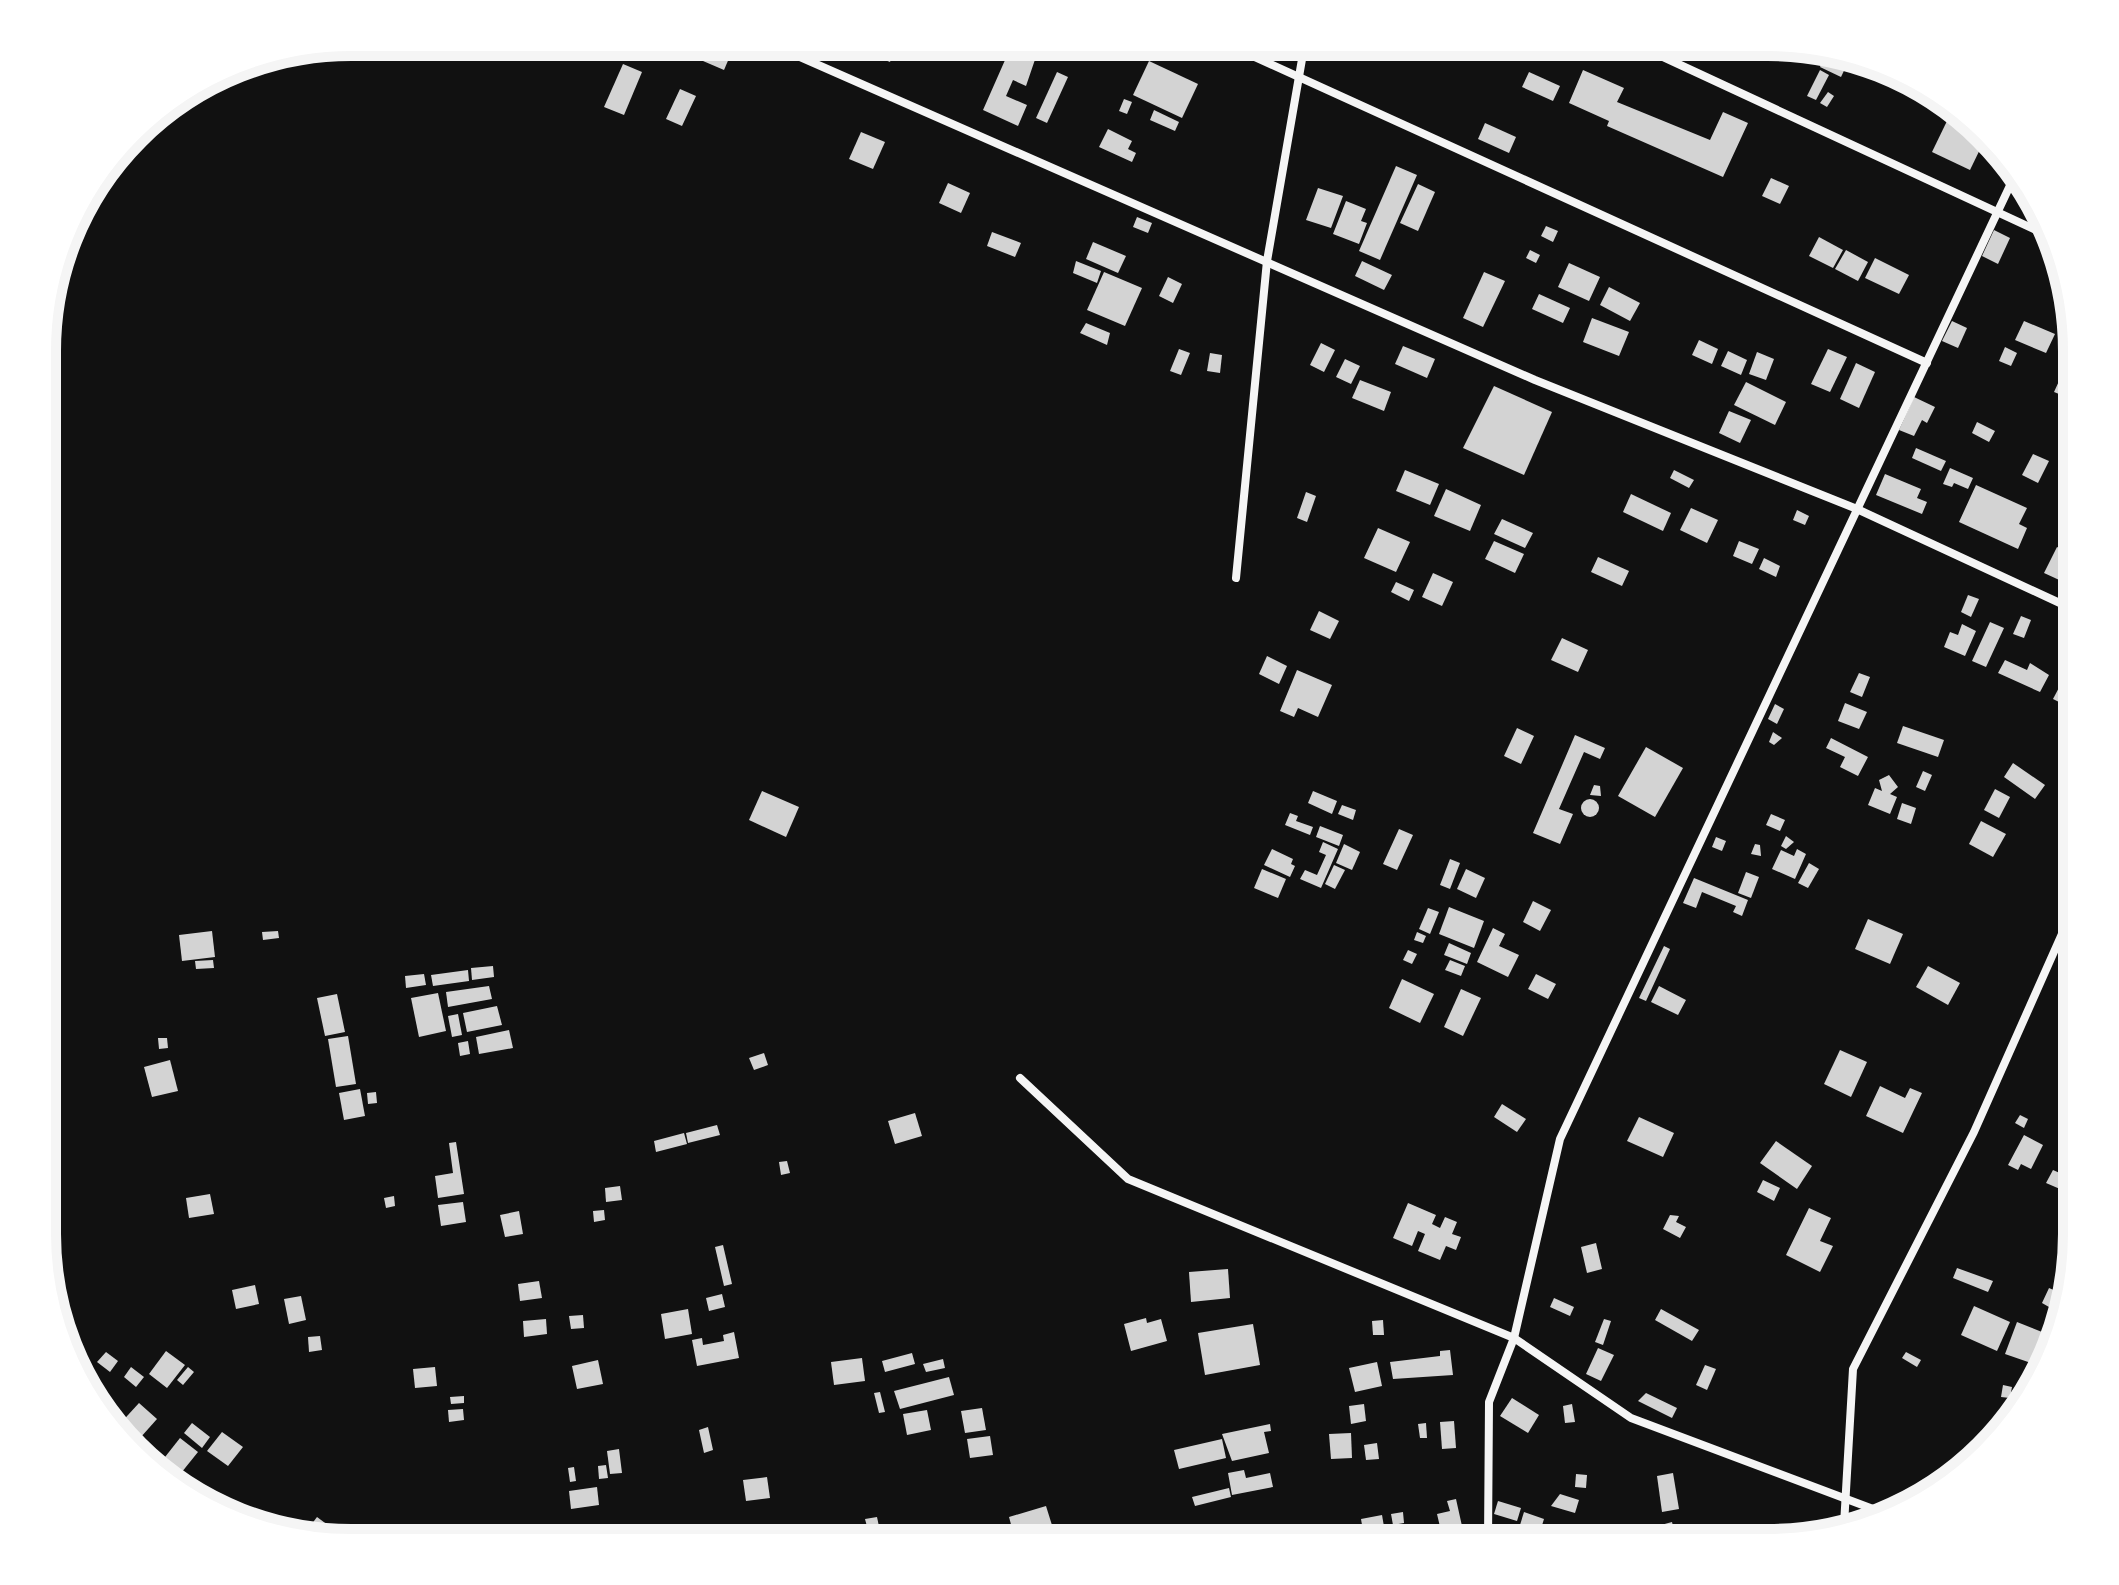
<svg xmlns="http://www.w3.org/2000/svg" width="2119" height="1585" font-family="Commissioner,sans-serif">
  <style>
    .building { fill: #d3d3d3 }
    .lines { fill: none; stroke-linecap: round; stroke-linejoin: round }
    .minor { stroke: #f5f5f5; stroke-width: 8 }
    .rim { fill: none; stroke: #f5f5f5; stroke-width: 10 }
  </style>
  <rect width="100%" height="100%" fill="#111"/>
  <g class="building">
    <polygon points="703,42 736,42 724,70 696,58"/>
    <polygon points="883,42 898,42 890,62 877,57"/>
    <polygon points="1013,42 1041,42 1026,86 1013,80 1006,96 1027,105 1018,126 983,110"/>
    <polygon points="1135,42 1147,42 1143,51 1133,46"/>
    <polygon points="1245,42 1258,42 1255,50"/>
    <polygon points="1345,42 1367,42 1365,50"/>
    <polygon points="1827,52 1849,60 1841,77 1820,67"/>
    <polygon points="1149,61 1198,84 1182,118 1133,95"/>
    <polygon points="623,64 642,72 624,115 604,107"/>
    <polygon points="1583,70 1624,88 1617,102 1710,140 1723,112 1748,123 1723,177 1607,126 1609,121 1569,103"/>
    <polygon points="1820,70 1829,75 1816,100 1807,96"/>
    <polygon points="1057,72 1068,77 1047,123 1036,118"/>
    <polygon points="1529,72 1560,86 1553,101 1522,87"/>
    <polygon points="680,89 696,96 682,126 666,119"/>
    <polygon points="1828,92 1834,96 1827,107 1820,103"/>
    <polygon points="1124,99 1132,102 1127,114 1119,111"/>
    <polygon points="1154,110 1179,122 1175,131 1150,120"/>
    <polygon points="1947,121 1985,139 1970,170 1932,152"/>
    <polygon points="1485,123 1516,137 1509,153 1478,139"/>
    <polygon points="1108,129 1132,141 1128,149 1136,153 1132,162 1099,147"/>
    <polygon points="861,132 885,142 873,169 849,159"/>
    <polygon points="1396,166 1417,175 1380,260 1359,251"/>
    <polygon points="1771,178 1789,186 1780,204 1762,196"/>
    <polygon points="948,183 970,193 961,213 939,203"/>
    <polygon points="1418,184 1435,192 1418,231 1400,223"/>
    <polygon points="1318,188 1343,196 1331,228 1306,220"/>
    <polygon points="1346,201 1366,209 1361,221 1367,223 1359,244 1333,234"/>
    <polygon points="1137,217 1152,223 1148,233 1133,227"/>
    <polygon points="1546,226 1558,231 1553,242 1541,236"/>
    <polygon points="1994,230 2010,238 1998,264 1982,256"/>
    <polygon points="992,232 1021,243 1015,257 987,246"/>
    <polygon points="1819,237 1843,250 1833,268 1809,256"/>
    <polygon points="1093,242 1126,256 1118,273 1086,259"/>
    <polygon points="1530,250 1540,255 1536,263 1526,258"/>
    <polygon points="1846,250 1868,262 1858,281 1835,269"/>
    <polygon points="1875,258 1909,275 1899,294 1865,278"/>
    <polygon points="1076,261 1101,271 1097,283 1073,273"/>
    <polygon points="1362,261 1392,275 1384,290 1355,276"/>
    <polygon points="1569,263 1600,277 1589,301 1558,287"/>
    <polygon points="1104,272 1142,288 1125,326 1087,310"/>
    <polygon points="1484,272 1505,281 1483,327 1463,318"/>
    <polygon points="1168,277 1182,284 1173,303 1159,296"/>
    <polygon points="1609,287 1640,303 1630,321 1600,305"/>
    <polygon points="1539,294 1570,308 1563,323 1532,309"/>
    <polygon points="1592,318 1629,332 1619,356 1583,342"/>
    <polygon points="1952,321 1967,328 1958,348 1942,341"/>
    <polygon points="2024,321 2055,334 2046,353 2015,340"/>
    <polygon points="1086,323 1110,333 1107,345 1080,333"/>
    <polygon points="1699,340 1718,349 1712,364 1692,355"/>
    <polygon points="1321,343 1335,350 1324,372 1310,365"/>
    <polygon points="2076,344 2077,362 2068,383 2074,386 2069,398 2054,392"/>
    <polygon points="1403,346 1435,359 1427,378 1395,364"/>
    <polygon points="2005,347 2017,353 2011,366 1999,361"/>
    <polygon points="1179,349 1190,353 1181,375 1170,371"/>
    <polygon points="1828,349 1847,357 1830,392 1811,384"/>
    <polygon points="1728,351 1747,360 1741,375 1721,366"/>
    <polygon points="1757,352 1774,359 1766,380 1749,374"/>
    <polygon points="1210,353 1222,355 1220,373 1207,371"/>
    <polygon points="1345,359 1360,366 1351,384 1336,377"/>
    <polygon points="1856,363 1875,372 1859,408 1840,399"/>
    <polygon points="1360,380 1391,392 1384,411 1352,398"/>
    <polygon points="1746,382 1786,402 1775,425 1734,405"/>
    <polygon points="1494,386 1552,412 1524,475 1463,448"/>
    <polygon points="1914,397 1935,407 1927,423 1922,420 1914,436 1899,430"/>
    <polygon points="1729,411 1751,420 1740,443 1719,433"/>
    <polygon points="1977,422 1995,431 1989,442 1972,433"/>
    <polygon points="1916,448 1946,461 1941,471 1912,458"/>
    <polygon points="2033,454 2049,461 2038,483 2022,475"/>
    <polygon points="1950,468 1973,478 1968,489 1954,483 1952,487 1943,484"/>
    <polygon points="1405,470 1439,484 1430,505 1396,491"/>
    <polygon points="1674,470 1694,480 1689,488 1670,478"/>
    <polygon points="1885,474 1921,489 1917,498 1927,502 1922,514 1876,495"/>
    <polygon points="1976,485 2027,508 2019,524 2027,528 2018,549 1959,522"/>
    <polygon points="1446,489 1481,505 1470,531 1434,516"/>
    <polygon points="1306,492 1316,496 1307,522 1297,518"/>
    <polygon points="1631,494 1671,513 1663,531 1623,512"/>
    <polygon points="1691,508 1718,520 1707,543 1680,530"/>
    <polygon points="1797,510 1809,516 1805,525 1793,520"/>
    <polygon points="1502,519 1533,533 1525,548 1494,534"/>
    <polygon points="1378,528 1410,542 1396,572 1364,558"/>
    <polygon points="1494,541 1524,554 1515,573 1485,559"/>
    <polygon points="1739,541 1759,549 1752,564 1733,556"/>
    <polygon points="2057,547 2077,556 2077,566 2068,584 2044,573"/>
    <polygon points="1598,557 1629,571 1622,586 1591,572"/>
    <polygon points="1764,558 1780,566 1776,577 1759,569"/>
    <polygon points="1433,573 1453,582 1442,606 1422,597"/>
    <polygon points="1396,582 1414,590 1409,601 1391,592"/>
    <polygon points="1968,595 1979,599 1971,617 1961,612"/>
    <polygon points="1319,611 1339,621 1330,639 1310,630"/>
    <polygon points="2021,616 2031,620 2024,638 2013,634"/>
    <polygon points="1990,622 2004,628 1986,667 1972,661"/>
    <polygon points="1962,624 1976,631 1965,656 1944,647 1950,632 1958,635"/>
    <polygon points="1562,638 1588,650 1578,672 1551,660"/>
    <polygon points="1267,656 1287,666 1279,684 1259,674"/>
    <polygon points="2005,660 2027,670 2030,663 2049,675 2040,692 1998,673"/>
    <polygon points="1297,670 1332,685 1318,717 1298,708 1294,717 1280,711"/>
    <polygon points="1859,673 1870,677 1862,697 1850,692"/>
    <polygon points="2063,680 2077,686 2069,707 2053,699"/>
    <polygon points="1845,703 1867,712 1859,729 1838,721"/>
    <polygon points="1775,704 1784,709 1777,724 1768,719"/>
    <polygon points="1903,726 1944,740 1938,757 1897,743"/>
    <polygon points="1517,728 1534,736 1521,764 1504,756"/>
    <polygon points="1773,732 1782,738 1774,745 1769,742"/>
    <polygon points="1575,735 1605,748 1600,759 1584,752 1559,809 1573,814 1560,844 1533,833"/>
    <polygon points="1831,738 1868,757 1858,776 1840,767 1845,757 1826,748"/>
    <polygon points="1646,747 1683,768 1655,817 1618,796"/>
    <polygon points="2013,763 2045,785 2035,799 2004,777"/>
    <polygon points="1923,771 1932,775 1925,791 1916,787"/>
    <polygon points="1889,775 1898,787 1890,794 1897,797 1890,814 1868,805 1875,788 1882,791 1879,780"/>
    <polygon points="1594,785 1600,786 1601,796 1590,795"/>
    <polygon points="1995,789 2010,797 1999,818 1984,810"/>
    <polygon points="762,791 799,807 786,837 749,820"/>
    <polygon points="1313,791 1337,801 1332,814 1308,803"/>
    <circle cx="1590" cy="808" r="9"/>
    <polygon points="1902,803 1916,808 1911,824 1897,819"/>
    <polygon points="1342,805 1356,810 1353,820 1338,814"/>
    <polygon points="1290,813 1298,816 1296,821 1313,827 1310,835 1285,825"/>
    <polygon points="1771,814 1785,820 1780,831 1766,825"/>
    <polygon points="1981,821 2006,834 1993,857 1969,844"/>
    <polygon points="1320,826 1343,835 1339,846 1316,837"/>
    <polygon points="1399,829 1413,835 1397,870 1383,864"/>
    <polygon points="1786,836 1794,842 1786,849 1781,846"/>
    <polygon points="1716,837 1726,841 1722,851 1712,847"/>
    <polygon points="1323,842 1338,849 1321,888 1300,879 1305,870 1317,875 1326,855 1319,852"/>
    <polygon points="1344,844 1360,852 1352,870 1336,863"/>
    <polygon points="1755,844 1760,845 1761,856 1751,854"/>
    <polygon points="1272,849 1293,859 1291,864 1295,866 1290,877 1264,865"/>
    <polygon points="1797,849 1806,854 1795,879 1772,869 1781,850 1794,856"/>
    <polygon points="1450,859 1460,863 1450,889 1440,885"/>
    <polygon points="1809,863 1819,869 1808,888 1798,883"/>
    <polygon points="1334,865 1345,870 1335,889 1325,884"/>
    <polygon points="1262,869 1286,879 1278,898 1254,888"/>
    <polygon points="1466,869 1485,878 1476,898 1457,889"/>
    <polygon points="1746,872 1759,877 1751,898 1738,893"/>
    <polygon points="1694,878 1748,900 1742,916 1733,912 1736,906 1702,892 1696,908 1683,903"/>
    <polygon points="1533,901 1551,910 1540,931 1523,922"/>
    <polygon points="1449,907 1484,921 1474,948 1439,934"/>
    <polygon points="1428,908 1439,912 1430,934 1419,929"/>
    <polygon points="1868,919 1903,934 1890,964 1855,949"/>
    <polygon points="1493,928 1505,934 1499,946 1519,955 1508,977 1477,962"/>
    <polygon points="212,931 215,957 182,961 179,935"/>
    <polygon points="278,931 279,938 263,940 262,932"/>
    <polygon points="1417,932 1426,936 1423,943 1414,940"/>
    <polygon points="1449,943 1471,953 1467,964 1444,955"/>
    <polygon points="1664,946 1670,949 1646,1001 1639,998"/>
    <polygon points="1408,950 1417,954 1412,964 1403,960"/>
    <polygon points="213,960 214,968 196,969 195,961"/>
    <polygon points="1450,960 1465,966 1461,976 1445,970"/>
    <polygon points="493,966 494,977 472,980 471,968"/>
    <polygon points="1928,966 1960,983 1948,1005 1916,987"/>
    <polygon points="468,970 469,981 433,986 431,975"/>
    <polygon points="424,974 426,985 406,988 405,976"/>
    <polygon points="1536,974 1556,984 1548,999 1528,989"/>
    <polygon points="1402,979 1434,994 1420,1023 1389,1008"/>
    <polygon points="489,986 492,999 448,1007 446,992"/>
    <polygon points="1659,986 1686,1000 1678,1015 1651,1002"/>
    <polygon points="1461,989 1481,998 1463,1036 1444,1027"/>
    <polygon points="438,993 446,1031 419,1037 411,998"/>
    <polygon points="337,994 345,1032 325,1036 317,998"/>
    <polygon points="497,1006 502,1025 467,1032 463,1013"/>
    <polygon points="458,1014 462,1035 452,1037 448,1016"/>
    <polygon points="509,1030 513,1048 479,1054 476,1037"/>
    <polygon points="348,1036 356,1084 336,1087 328,1039"/>
    <polygon points="158,1038 167,1038 168,1048 159,1049"/>
    <polygon points="468,1041 470,1054 460,1056 458,1043"/>
    <polygon points="1840,1050 1867,1062 1851,1097 1824,1084"/>
    <polygon points="764,1053 768,1065 754,1070 749,1058"/>
    <polygon points="170,1060 178,1091 152,1097 144,1067"/>
    <polygon points="1880,1086 1905,1098 1910,1088 1922,1093 1903,1133 1866,1116"/>
    <polygon points="360,1089 365,1116 344,1120 339,1093"/>
    <polygon points="376,1092 377,1103 368,1104 367,1093"/>
    <polygon points="1502,1104 1526,1119 1517,1132 1494,1117"/>
    <polygon points="915,1113 922,1136 895,1144 888,1121"/>
    <polygon points="2020,1115 2028,1119 2024,1128 2015,1123"/>
    <polygon points="1639,1117 1674,1133 1663,1157 1627,1141"/>
    <polygon points="717,1125 720,1135 688,1143 686,1133"/>
    <polygon points="684,1133 687,1144 656,1152 654,1141"/>
    <polygon points="2024,1135 2043,1145 2031,1169 2021,1164 2018,1170 2008,1165"/>
    <polygon points="1776,1141 1812,1166 1797,1189 1760,1163"/>
    <polygon points="456,1142 464,1194 438,1198 435,1176 453,1173 449,1143"/>
    <polygon points="787,1161 790,1173 781,1175 779,1162"/>
    <polygon points="2053,1170 2073,1179 2067,1192 2046,1183"/>
    <polygon points="1763,1180 1780,1188 1774,1201 1757,1192"/>
    <polygon points="620,1186 622,1200 606,1202 605,1188"/>
    <polygon points="210,1194 214,1214 189,1218 186,1198"/>
    <polygon points="394,1196 395,1206 386,1208 384,1198"/>
    <polygon points="463,1202 466,1222 441,1226 438,1205"/>
    <polygon points="1408,1203 1436,1215 1432,1224 1440,1228 1445,1217 1457,1222 1452,1234 1461,1237 1456,1250 1446,1246 1440,1260 1418,1251 1425,1234 1418,1231 1412,1246 1393,1238"/>
    <polygon points="1809,1208 1831,1218 1820,1241 1833,1246 1820,1272 1786,1255"/>
    <polygon points="604,1210 605,1220 594,1222 593,1211"/>
    <polygon points="519,1211 523,1234 505,1237 500,1215"/>
    <polygon points="1670,1215 1679,1216 1676,1222 1686,1227 1680,1238 1663,1229"/>
    <polygon points="1596,1243 1602,1269 1587,1273 1581,1247"/>
    <polygon points="723,1245 732,1284 724,1286 715,1247"/>
    <polygon points="1957,1268 1993,1281 1988,1292 1953,1278"/>
    <polygon points="1228,1269 1230,1298 1191,1302 1189,1272"/>
    <polygon points="539,1281 542,1298 520,1301 518,1284"/>
    <polygon points="255,1285 259,1304 236,1309 232,1290"/>
    <polygon points="2049,1288 2056,1291 2049,1307 2042,1303"/>
    <polygon points="722,1294 725,1307 709,1311 706,1298"/>
    <polygon points="301,1296 306,1320 289,1324 284,1299"/>
    <polygon points="1554,1298 1574,1307 1570,1316 1550,1307"/>
    <polygon points="1974,1306 2010,1322 1997,1351 1961,1335"/>
    <polygon points="688,1309 692,1334 665,1339 661,1314"/>
    <polygon points="1661,1309 1699,1330 1692,1341 1655,1320"/>
    <polygon points="583,1315 584,1328 571,1329 569,1316"/>
    <polygon points="1146,1318 1147,1323 1161,1319 1167,1341 1131,1351 1124,1324"/>
    <polygon points="546,1319 547,1334 524,1337 523,1321"/>
    <polygon points="1604,1319 1611,1321 1603,1345 1595,1342"/>
    <polygon points="1383,1320 1384,1335 1373,1335 1372,1321"/>
    <polygon points="2017,1322 2042,1332 2031,1363 2005,1354"/>
    <polygon points="1253,1324 1260,1365 1205,1375 1198,1333"/>
    <polygon points="734,1332 739,1358 697,1366 692,1340 702,1338 703,1345 724,1341 723,1335"/>
    <polygon points="320,1336 322,1350 309,1352 308,1337"/>
    <polygon points="1598,1348 1614,1355 1601,1381 1586,1374"/>
    <polygon points="1450,1350 1453,1375 1393,1379 1390,1362 1440,1356 1440,1351"/>
    <polygon points="166,1351 185,1365 167,1388 149,1374"/>
    <polygon points="106,1352 118,1361 110,1372 97,1362"/>
    <polygon points="1906,1352 1921,1360 1917,1367 1902,1358"/>
    <polygon points="912,1353 915,1364 885,1372 882,1361"/>
    <polygon points="862,1358 865,1381 834,1385 831,1362"/>
    <polygon points="943,1359 945,1368 926,1372 923,1364"/>
    <polygon points="598,1360 603,1384 577,1389 572,1366"/>
    <polygon points="1377,1362 1382,1386 1355,1392 1349,1368"/>
    <polygon points="1705,1365 1716,1369 1707,1390 1696,1385"/>
    <polygon points="131,1367 144,1377 136,1387 124,1377"/>
    <polygon points="188,1367 194,1372 183,1385 177,1380"/>
    <polygon points="435,1367 437,1386 415,1388 413,1369"/>
    <polygon points="949,1377 954,1395 900,1409 894,1391"/>
    <polygon points="2003,1385 2012,1387 2010,1398 2001,1397"/>
    <polygon points="880,1392 885,1412 879,1413 874,1393"/>
    <polygon points="1646,1393 1677,1408 1672,1418 1638,1401"/>
    <polygon points="464,1396 464,1403 451,1404 450,1397"/>
    <polygon points="1512,1398 1539,1415 1528,1433 1500,1416"/>
    <polygon points="139,1403 157,1419 132,1447 117,1427"/>
    <polygon points="1364,1404 1366,1421 1351,1424 1349,1406"/>
    <polygon points="1572,1404 1575,1422 1565,1423 1563,1406"/>
    <polygon points="982,1408 986,1430 965,1433 961,1411"/>
    <polygon points="463,1409 464,1420 449,1422 448,1410"/>
    <polygon points="927,1410 931,1430 907,1435 903,1414"/>
    <polygon points="1454,1421 1456,1448 1442,1449 1440,1422"/>
    <polygon points="192,1423 210,1437 202,1448 184,1433"/>
    <polygon points="1426,1423 1427,1438 1420,1438 1418,1424"/>
    <polygon points="1270,1424 1271,1431 1264,1432 1269,1453 1232,1461 1222,1434"/>
    <polygon points="708,1427 713,1450 704,1453 699,1430"/>
    <polygon points="222,1432 243,1447 228,1466 207,1451"/>
    <polygon points="1351,1433 1352,1458 1331,1459 1329,1434"/>
    <polygon points="990,1436 993,1455 970,1458 967,1439"/>
    <polygon points="180,1438 198,1452 173,1483 154,1471"/>
    <polygon points="1222,1439 1226,1458 1179,1469 1174,1450"/>
    <polygon points="1377,1443 1379,1459 1366,1460 1364,1445"/>
    <polygon points="619,1449 622,1473 610,1474 607,1451"/>
    <polygon points="606,1465 608,1478 599,1479 598,1466"/>
    <polygon points="574,1467 576,1481 570,1482 568,1468"/>
    <polygon points="1946,1467 1956,1472 1936,1487"/>
    <polygon points="1244,1470 1246,1478 1270,1473 1273,1487 1232,1495 1228,1473"/>
    <polygon points="1673,1473 1679,1509 1662,1512 1657,1476"/>
    <polygon points="1576,1474 1587,1475 1586,1488 1575,1487"/>
    <polygon points="181,1477 190,1483 184,1490 176,1484"/>
    <polygon points="767,1477 770,1498 746,1501 743,1480"/>
    <polygon points="597,1487 599,1505 571,1509 569,1491"/>
    <polygon points="1229,1488 1231,1497 1195,1506 1192,1497"/>
    <polygon points="1560,1494 1579,1500 1575,1513 1551,1506"/>
    <polygon points="1456,1499 1462,1526 1441,1531 1437,1514 1450,1511 1447,1501"/>
    <polygon points="1498,1501 1521,1508 1517,1521 1494,1514"/>
    <polygon points="1046,1506 1056,1538 1040,1543 1016,1543 1009,1517"/>
    <polygon points="1403,1512 1404,1523 1393,1525 1391,1514"/>
    <polygon points="1524,1512 1544,1519 1540,1532 1520,1525"/>
    <polygon points="1382,1515 1386,1538 1365,1542 1361,1519"/>
    <polygon points="317,1517 336,1531 328,1542 305,1533"/>
    <polygon points="877,1517 880,1531 869,1534 865,1519"/>
    <polygon points="1672,1522 1677,1543 1665,1543 1661,1525"/>
    <polygon points="1359,1524 1362,1543 1338,1543 1336,1528"/>
    <polygon points="1411,1530 1415,1543 1390,1543 1388,1536"/>
    <polygon points="1582,1539 1582,1543 1561,1543 1561,1540"/>
  </g>
  <g class="lines">
    <g class="minor">
      <polyline points="766,42 1535,380 1857,509 2077,611"/>
      <polyline points="1222,42 1927,363"/>
      <polyline points="1633,43 2051,237"/>
      <polyline points="1236,578 1267,261 1305,42"/>
      <polyline points="1020,1078 1128,1179 1514,1338 1631,1418 1889,1515"/>
      <polyline points="1844,1525 1853,1369 1974,1132 2077,900"/>
      <polyline points="1488,1543 1489,1402 1514,1338 1560,1139 2015,175"/>
    </g>
  </g>
  <path d="M0 0H2119V1585H0ZM351 56H1768A295 295 0 0 1 2063 351V1234A295 295 0 0 1 1768 1529H351A295 295 0 0 1 56 1234V351A295 295 0 0 1 351 56Z" fill="#fff" fill-rule="evenodd"/>
  <path class="rim" d="M351 56H1768A295 295 0 0 1 2063 351V1234A295 295 0 0 1 1768 1529H351A295 295 0 0 1 56 1234V351A295 295 0 0 1 351 56Z"/>
</svg>
